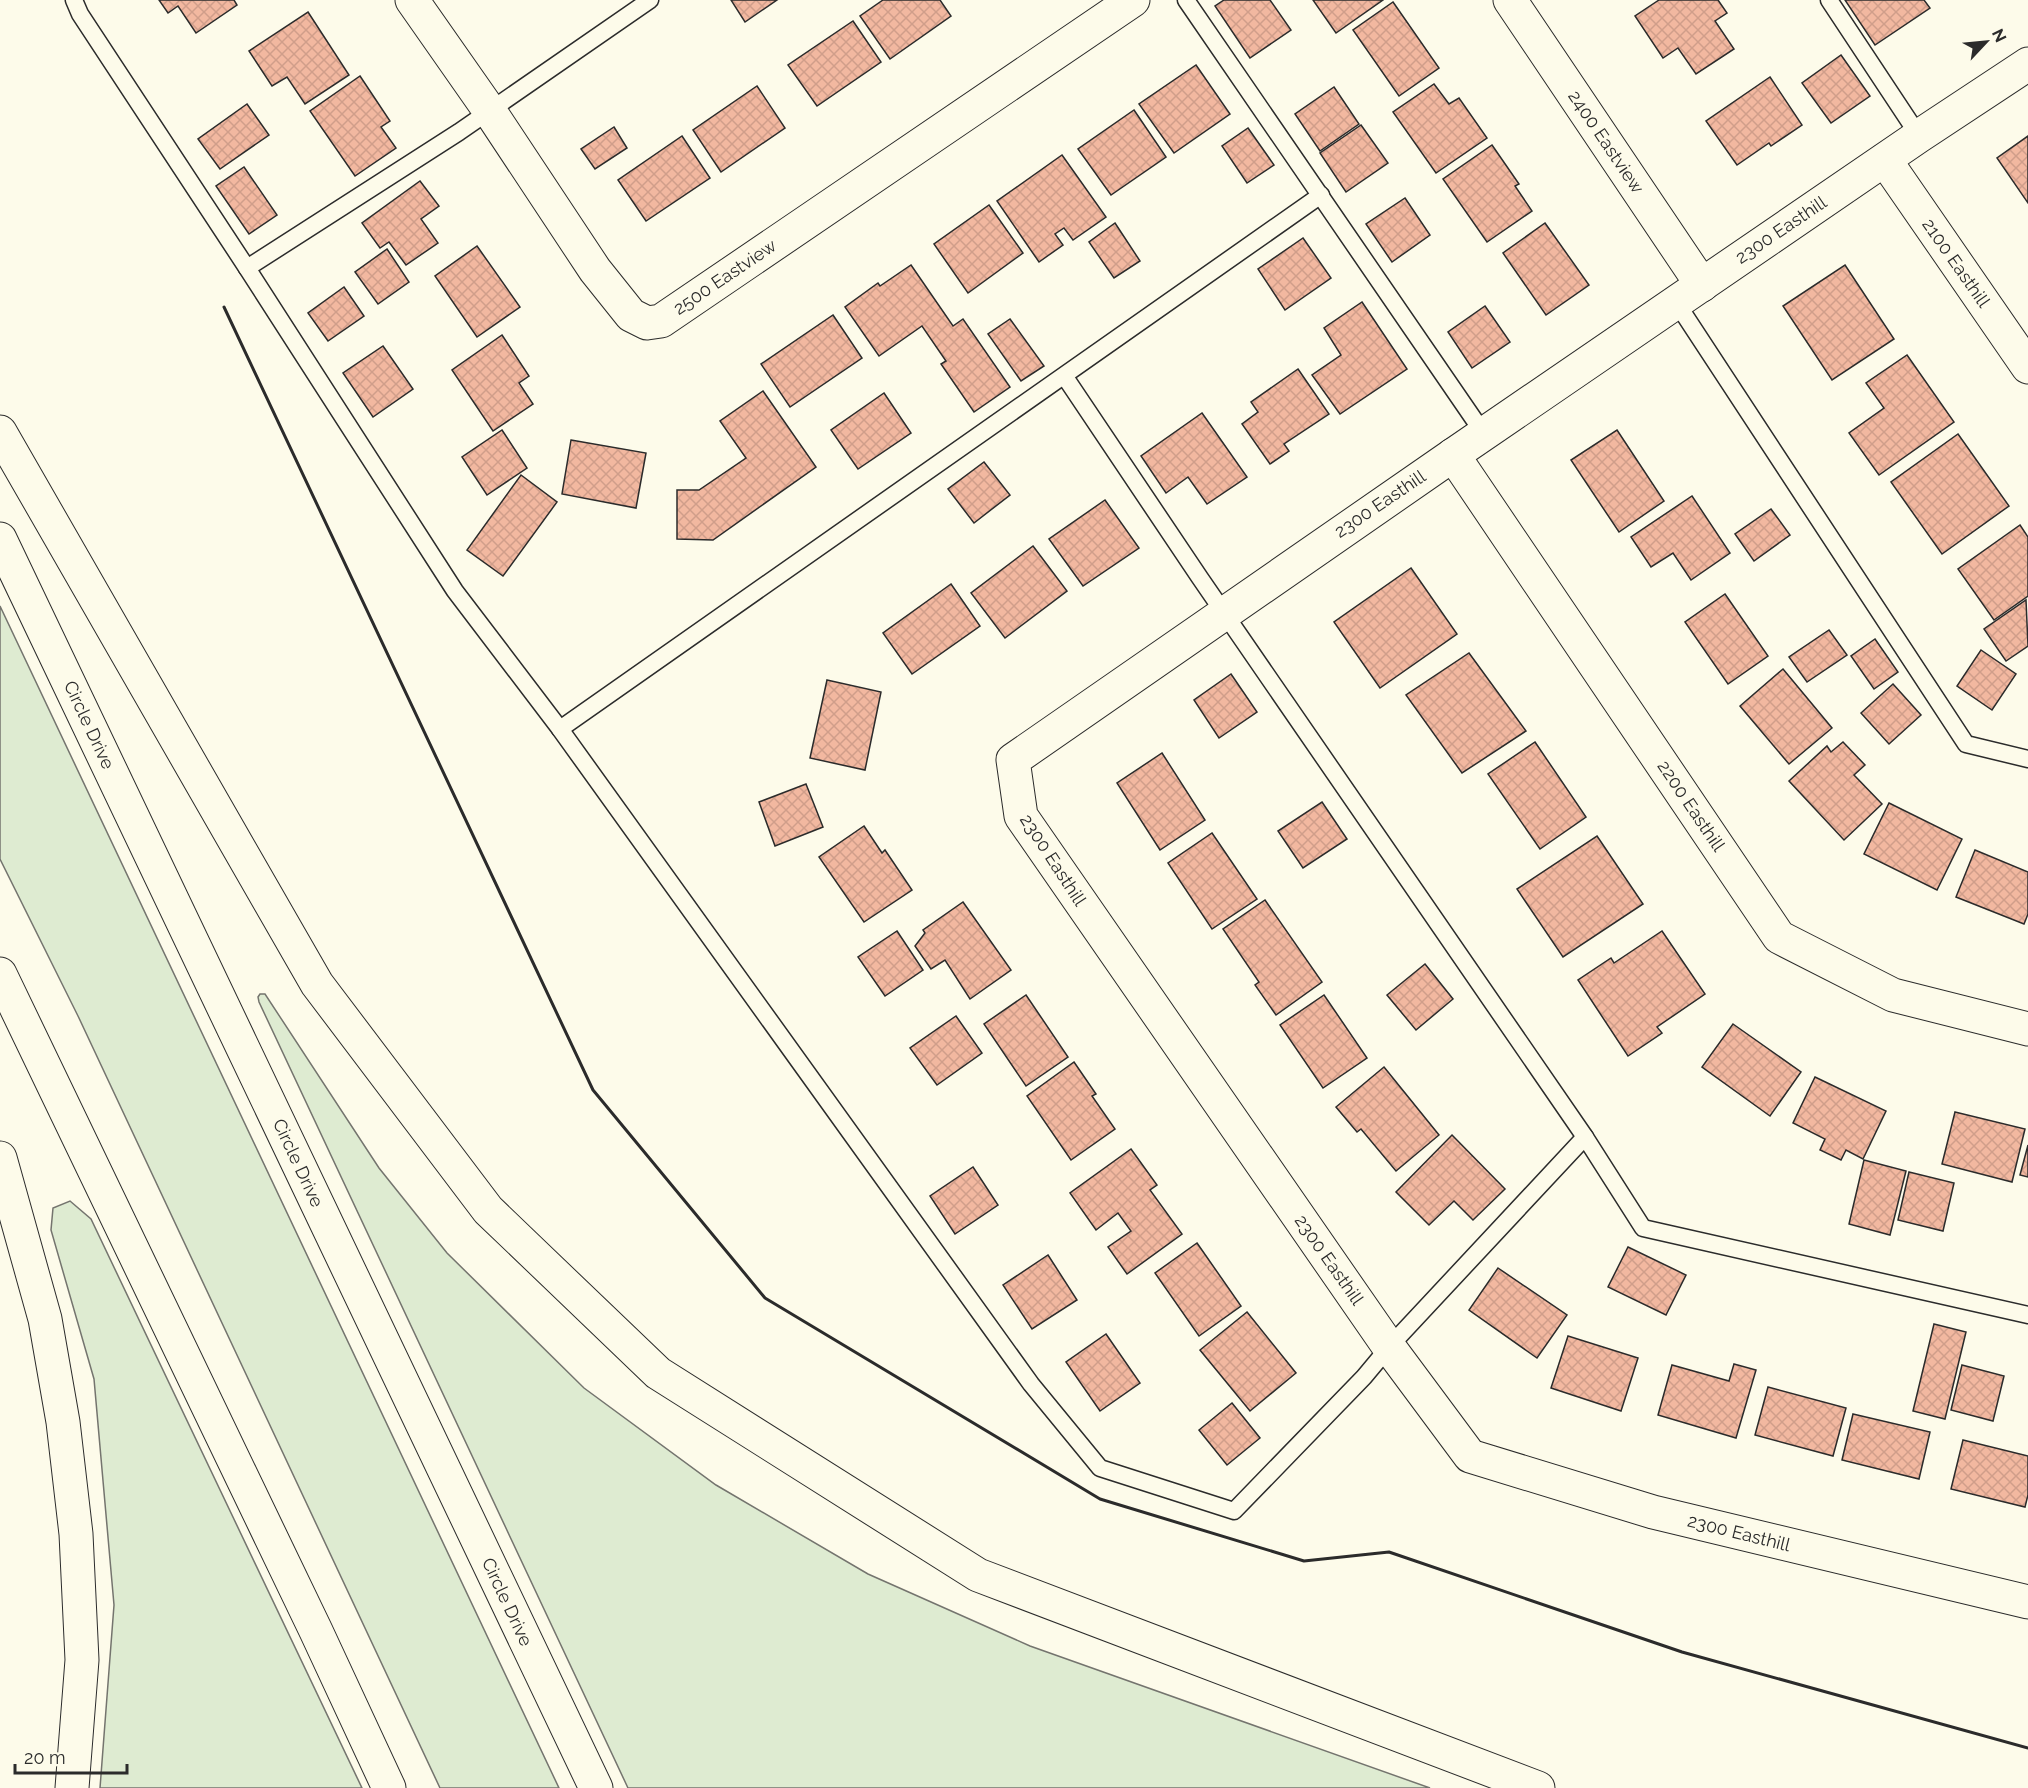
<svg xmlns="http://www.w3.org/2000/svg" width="2028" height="1788" font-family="Raleway,sans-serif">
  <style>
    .grass { fill: #deebd1; stroke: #74746e; stroke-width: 1.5 }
    .building { fill: url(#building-cross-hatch); stroke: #2b2b2b; stroke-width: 1.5 }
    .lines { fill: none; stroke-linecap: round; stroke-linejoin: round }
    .lane-casing { stroke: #2b2b2b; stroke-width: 19 }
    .street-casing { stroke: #2b2b2b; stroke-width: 35 }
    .highway-casing { stroke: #2b2b2b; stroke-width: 35 }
    .lane { stroke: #fdfbea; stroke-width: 16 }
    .street { stroke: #fdfbea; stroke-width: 33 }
    .highway { stroke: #fdfbea; stroke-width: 33 }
    .wall { stroke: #2b2b2b; stroke-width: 3 }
    .labels { text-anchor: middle; stroke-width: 4.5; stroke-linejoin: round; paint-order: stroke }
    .street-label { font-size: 18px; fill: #2b2b2b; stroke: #fdfbea }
  </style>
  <defs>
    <pattern id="building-cross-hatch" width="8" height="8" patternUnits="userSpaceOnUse" patternTransform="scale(1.5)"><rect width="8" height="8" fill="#f2b8a0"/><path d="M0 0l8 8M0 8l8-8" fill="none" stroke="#d09e8a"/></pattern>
  </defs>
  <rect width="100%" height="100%" fill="#fdfbea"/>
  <g class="grass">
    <polygon points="0,606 559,1788 440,1788 78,1016 0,859"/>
    <polygon points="260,994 265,994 379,1168 447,1253 584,1388 716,1485 868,1574 1030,1646 1430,1788 628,1788 259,1002 258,997"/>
    <polygon points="70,1201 91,1219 362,1788 100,1788 114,1605 94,1379 51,1230 53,1208"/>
  </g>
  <g class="building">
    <polygon points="159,0 234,0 237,5 196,33 178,6 168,13"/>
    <polygon points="731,0 777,0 745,22"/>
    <polygon points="883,0 940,0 951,16 890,59 860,16"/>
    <polygon points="1224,0 1270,0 1291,30 1250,58 1215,6"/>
    <polygon points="1313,0 1383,0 1336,33"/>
    <polygon points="1659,0 1718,0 1727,13 1715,21 1734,49 1696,74 1678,48 1663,58 1635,16"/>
    <polygon points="1845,0 1924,0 1930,8 1875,45"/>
    <polygon points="1393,2 1439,68 1399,96 1353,30"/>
    <polygon points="308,12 349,75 305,104 287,77 272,86 249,51"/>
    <polygon points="853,21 881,62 817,106 788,65"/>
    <polygon points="1841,55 1870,96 1831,123 1802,83"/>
    <polygon points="1196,65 1230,114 1174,153 1139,104"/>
    <polygon points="360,76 390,121 381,127 396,148 355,176 310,111"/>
    <polygon points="1770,77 1802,125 1771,146 1769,143 1737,165 1706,121"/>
    <polygon points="1434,84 1449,104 1459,98 1487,138 1436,173 1393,112"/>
    <polygon points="757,86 785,128 721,172 693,130"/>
    <polygon points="1334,87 1359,124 1320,151 1295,114"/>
    <polygon points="247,104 269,135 220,169 198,139"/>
    <polygon points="1134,110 1166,157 1111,195 1078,149"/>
    <polygon points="1361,125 1388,163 1346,192 1320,153"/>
    <polygon points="614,127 627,148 595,169 581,149"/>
    <polygon points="1248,128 1274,165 1247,183 1222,146"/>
    <polygon points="682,136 710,178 646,221 618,180"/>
    <polygon points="2028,136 2028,203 1997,158"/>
    <polygon points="1492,145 1519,184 1515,186 1532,211 1487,242 1443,179"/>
    <polygon points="1062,155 1106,217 1073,240 1064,228 1055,234 1063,245 1039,262 997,201"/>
    <polygon points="244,167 277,215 249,234 216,186"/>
    <polygon points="420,181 439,206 421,219 438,243 406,265 389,242 380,248 362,223"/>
    <polygon points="1405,198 1430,235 1392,262 1366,224"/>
    <polygon points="989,205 1023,253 968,293 934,244"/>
    <polygon points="1115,223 1140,261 1114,278 1089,242"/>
    <polygon points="1545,223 1589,285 1546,315 1503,253"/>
    <polygon points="1303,238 1331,278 1285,310 1258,269"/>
    <polygon points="477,246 520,307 477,337 435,276"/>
    <polygon points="387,249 409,282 378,304 355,272"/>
    <polygon points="911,265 953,326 963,319 1010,387 974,412 941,364 946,361 922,326 879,356 845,307 878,283 880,286"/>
    <polygon points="1845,265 1894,339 1832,380 1783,306"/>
    <polygon points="344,287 364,316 328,341 308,313"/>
    <polygon points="1362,302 1407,369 1340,414 1312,375 1341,355 1324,328"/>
    <polygon points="1485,306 1510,342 1472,368 1448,332"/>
    <polygon points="833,315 862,358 790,407 761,364"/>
    <polygon points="1010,319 1044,366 1021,381 988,334"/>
    <polygon points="502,335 529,376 519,383 533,404 493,431 452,370"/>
    <polygon points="383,346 413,389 373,417 343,373"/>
    <polygon points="1907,355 1954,422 1879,475 1849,433 1884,408 1866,383"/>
    <polygon points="1298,369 1329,414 1284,444 1289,451 1270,464 1242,424 1258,412 1251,402"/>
    <polygon points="763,391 816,467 713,540 677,539 677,490 699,490 746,458 720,421"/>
    <polygon points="884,393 911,433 858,469 831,430"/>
    <polygon points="1202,413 1247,477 1207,504 1188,477 1166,493 1141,456"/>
    <polygon points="502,430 527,468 487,495 462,457"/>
    <polygon points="1617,430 1664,501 1619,532 1571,460"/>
    <polygon points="1958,434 2009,506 1942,554 1891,482"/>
    <polygon points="571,440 646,453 636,508 562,494"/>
    <polygon points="984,462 1010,495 974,523 948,489"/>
    <polygon points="521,475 557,502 503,576 467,550"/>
    <polygon points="1692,496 1730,553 1691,580 1673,553 1651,567 1631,537"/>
    <polygon points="1105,500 1139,548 1083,586 1049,539"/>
    <polygon points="1771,509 1790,535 1754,561 1735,534"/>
    <polygon points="2020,525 2028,537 2028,596 1994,620 1958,569"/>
    <polygon points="1033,546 1067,591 1005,638 971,593"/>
    <polygon points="1411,568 1457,634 1380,688 1334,622"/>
    <polygon points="951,584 980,626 912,674 883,633"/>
    <polygon points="1725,594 1768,656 1728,684 1685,622"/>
    <polygon points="2026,600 2028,646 2006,661 1984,629"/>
    <polygon points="1829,630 1847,655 1807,682 1789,657"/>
    <polygon points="1875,639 1898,672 1874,689 1851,656"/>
    <polygon points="1981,650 2016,674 1992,710 1957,686"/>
    <polygon points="1469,653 1526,731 1462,773 1406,695"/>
    <polygon points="1783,669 1832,728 1789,764 1740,706"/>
    <polygon points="1231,674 1257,712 1219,738 1194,700"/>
    <polygon points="827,680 881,692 865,770 810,758"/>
    <polygon points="1893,684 1921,715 1889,744 1861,713"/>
    <polygon points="1535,742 1586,817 1540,849 1488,774"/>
    <polygon points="1843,742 1865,765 1854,775 1882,804 1844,840 1789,781 1827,746 1831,752"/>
    <polygon points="1162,753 1205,820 1160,850 1117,783"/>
    <polygon points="806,784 823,827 775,846 759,802"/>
    <polygon points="1322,802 1347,839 1303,868 1278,831"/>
    <polygon points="1889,803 1962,839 1937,890 1864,854"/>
    <polygon points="864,826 882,853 885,850 912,890 864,922 819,857"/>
    <polygon points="1212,833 1257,899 1212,929 1168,863"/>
    <polygon points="1597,836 1643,904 1563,957 1517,889"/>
    <polygon points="1975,850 2028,872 2028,914 2024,924 1956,897"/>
    <polygon points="1265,900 1322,982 1276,1015 1255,985 1259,982 1223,929"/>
    <polygon points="963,902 1011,970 970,999 945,960 931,969 915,946 925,933 923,930"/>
    <polygon points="897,931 923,970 885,996 858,957"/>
    <polygon points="1662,931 1705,994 1657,1027 1662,1033 1628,1056 1578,980 1611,958 1614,963"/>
    <polygon points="1425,964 1453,999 1416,1030 1387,995"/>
    <polygon points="1026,995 1068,1057 1026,1086 984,1024"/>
    <polygon points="1324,995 1367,1058 1323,1088 1280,1025"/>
    <polygon points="956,1016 982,1053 937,1085 910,1048"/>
    <polygon points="1733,1024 1801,1072 1770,1116 1702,1067"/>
    <polygon points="1074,1062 1096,1094 1092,1096 1115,1129 1071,1160 1027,1096"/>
    <polygon points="1384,1067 1439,1135 1396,1171 1361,1129 1357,1132 1336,1107"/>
    <polygon points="1815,1077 1886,1111 1863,1159 1846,1150 1841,1160 1820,1150 1825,1139 1793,1123"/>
    <polygon points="1955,1112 2025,1129 2012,1182 1942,1164"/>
    <polygon points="1452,1135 1505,1189 1473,1220 1454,1201 1429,1225 1396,1192"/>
    <polygon points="2028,1145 2028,1177 2020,1175"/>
    <polygon points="1131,1149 1157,1185 1150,1190 1182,1234 1127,1274 1108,1247 1131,1231 1118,1213 1096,1230 1070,1193"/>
    <polygon points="1864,1160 1906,1171 1890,1235 1849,1224"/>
    <polygon points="973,1167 998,1205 955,1234 930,1196"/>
    <polygon points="1909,1172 1954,1183 1943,1231 1898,1220"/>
    <polygon points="1197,1243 1241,1306 1199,1336 1155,1273"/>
    <polygon points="1628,1247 1686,1275 1666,1315 1608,1287"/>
    <polygon points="1048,1255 1077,1300 1032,1329 1003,1285"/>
    <polygon points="1498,1268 1567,1315 1537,1358 1469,1310"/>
    <polygon points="1247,1312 1296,1373 1250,1411 1200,1350"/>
    <polygon points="1934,1324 1966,1332 1945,1419 1913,1411"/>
    <polygon points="1106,1334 1140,1383 1100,1411 1066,1362"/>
    <polygon points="1568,1336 1638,1358 1621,1411 1551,1388"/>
    <polygon points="1734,1364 1756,1370 1736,1438 1658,1415 1672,1365 1729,1381"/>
    <polygon points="1962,1365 2004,1376 1993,1421 1951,1410"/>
    <polygon points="1768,1387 1846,1408 1833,1456 1755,1435"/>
    <polygon points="1232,1403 1260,1438 1227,1465 1199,1430"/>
    <polygon points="1853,1414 1930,1432 1919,1479 1842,1460"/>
    <polygon points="1963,1440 2028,1456 2028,1495 2025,1507 1951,1489"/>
  </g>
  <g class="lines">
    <defs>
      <g id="lane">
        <polyline points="74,0 80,14 247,268 455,591 560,729 1031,1384 1100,1468 1234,1511 1364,1377 1389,1347 1585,1137"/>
        <polyline points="1186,0 1484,434"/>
        <polyline points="1829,0 1919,136"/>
        <polyline points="247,268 459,132 650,0"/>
        <polyline points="1676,302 1966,744 2028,759"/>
        <polyline points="1065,377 1200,578 1585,1137 1643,1228 2028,1315"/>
        <polyline points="560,729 1321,195"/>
      </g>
      <g id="street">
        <polyline points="412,0 489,110 595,270 631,315 647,323 661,321 1133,0"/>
        <polyline points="1510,0 1702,285"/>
        <polyline points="2028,64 1919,136 1453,455 1013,760 1021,816 1389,1347 1470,1456 1653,1512 2028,1602"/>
        <polyline points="1885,160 2028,367"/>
        <polyline points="1453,455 1779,937 1893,995 2028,1029"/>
      </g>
      <g id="highway">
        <polyline points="0,432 317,984 488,1210 658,1373 978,1575 1538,1788"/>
        <polyline points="0,539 596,1788"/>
        <polyline points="0,974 316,1631 389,1788"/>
        <polyline points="0,1158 45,1319 63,1422 76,1534 82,1660 72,1788"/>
      </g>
    </defs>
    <use href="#lane" class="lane-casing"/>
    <use href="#street" class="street-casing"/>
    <use href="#highway" class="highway-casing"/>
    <use href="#lane" class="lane"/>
    <use href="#street" class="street"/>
    <use href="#highway" class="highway"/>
    <polyline class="wall" points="224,307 593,1090 765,1298 1100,1499 1304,1561 1389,1552 1682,1652 2028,1748"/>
  </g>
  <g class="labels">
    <g class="street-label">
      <text transform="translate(1606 142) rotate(56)" y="6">2400 Eastview</text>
      <text transform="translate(1781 230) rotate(-34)" y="6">2300 Easthill</text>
      <text transform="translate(1956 263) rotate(55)" y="6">2100 Easthill</text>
      <text transform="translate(725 277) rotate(-34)" y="6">2500 Eastview</text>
      <text transform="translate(1380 504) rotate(-34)" y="6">2300 Easthill</text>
      <text transform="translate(89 725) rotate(65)" y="6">Circle Drive</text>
      <text transform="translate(1691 806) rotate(56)" y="6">2200 Easthill</text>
      <text transform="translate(1053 860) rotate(57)" y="6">2300 Easthill</text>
      <text transform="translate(298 1163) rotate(65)" y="6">Circle Drive</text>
      <text transform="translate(1329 1260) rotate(55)" y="6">2300 Easthill</text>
      <text transform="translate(1739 1533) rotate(14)" y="6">2300 Easthill</text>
      <text transform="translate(507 1602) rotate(65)" y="6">Circle Drive</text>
    </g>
  </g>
  <g transform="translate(1986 42) rotate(64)" stroke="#fdfbea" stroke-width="4.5" paint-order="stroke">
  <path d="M0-4.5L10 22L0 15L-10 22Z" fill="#2b2b2b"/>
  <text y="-9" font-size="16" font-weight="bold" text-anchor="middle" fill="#2b2b2b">N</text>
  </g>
  <path d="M15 1764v9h112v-9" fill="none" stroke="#2b2b2b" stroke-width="3"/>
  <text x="24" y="1764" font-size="18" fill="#2b2b2b" stroke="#fdfbea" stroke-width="4.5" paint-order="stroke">20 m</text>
</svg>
